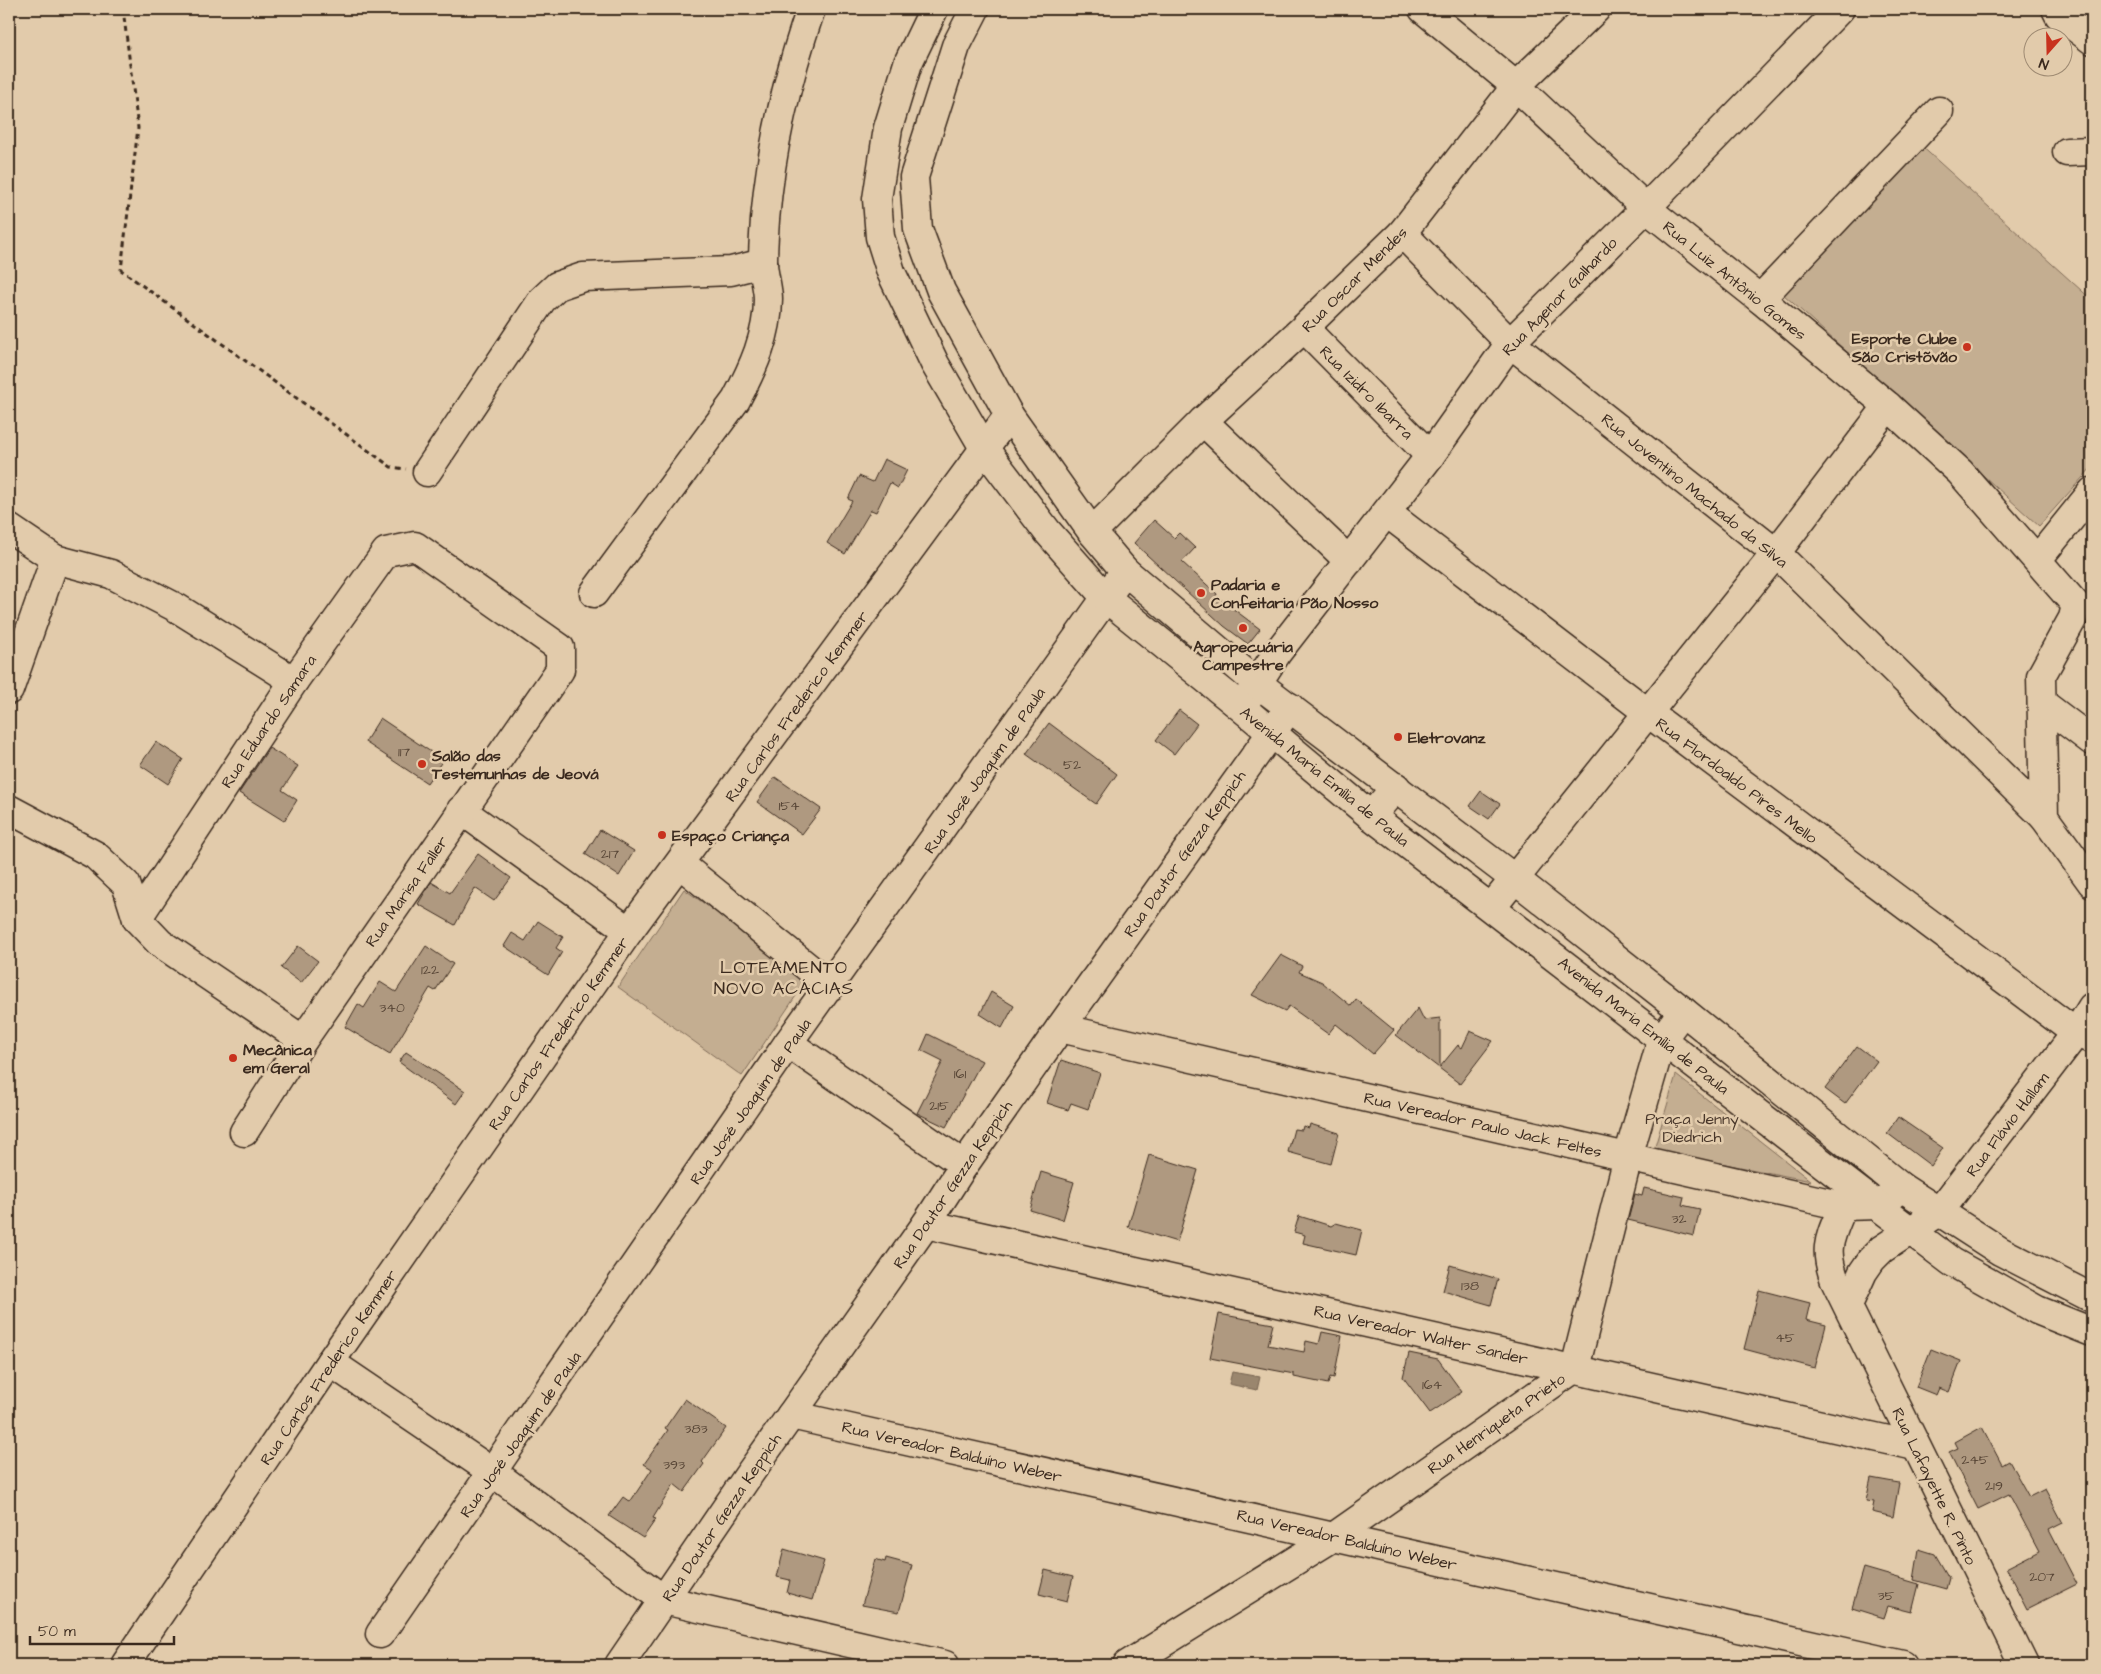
<svg xmlns="http://www.w3.org/2000/svg" width="2101" height="1674" font-family="'Architects Daughter',sans-serif">
  <style>
    .green { fill: #c4ae91; stroke: #806c58 }
    .water { fill: #9a866e; stroke: #74614e }
    .building { fill: #af9980; stroke: #3b2a1e }
    .lines { fill: none; stroke-linecap: round; stroke-linejoin: round }
    .minor-casing { stroke: #3b2a1e; stroke-width: 31 }
    .major-casing { stroke: #3b2a1e; stroke-width: 31 }
    .path { stroke: #3b2a1e; stroke-width: 3; stroke-dasharray: 5 4; stroke-linecap: butt }
    .minor { stroke: #e2cbab; stroke-width: 28 }
    .major { stroke: #e2cbab; stroke-width: 28 }
    .poi-dot { fill: #c8321e; stroke: #e2cbab; stroke-width: 2 }
    .labels { text-anchor: middle; stroke-width: 5; stroke-linejoin: round; paint-order: stroke }
    .number-label { font-size: 14px; fill: #584636 }
    .street-label { font-size: 16px; fill: #3b2a1e; stroke: #e2cbab }
    .poi-label { font-size: 16px; font-weight: bold; fill: #3b2a1e; stroke: #e2cbab; text-anchor: start }
    .park-label { font-size: 16px; fill: #49372a; stroke: #e2cbab }
    .neighbourhood-label { font-size: 18px; letter-spacing: 1px; fill: #3b2a1e; stroke: #e2cbab }
  </style>
  <rect width="100%" height="100%" fill="#e2cbab"/>
  <filter id="ink" filterUnits="userSpaceOnUse"><feTurbulence type="fractalNoise" baseFrequency=".02" numOctaves="2"/><feDisplacementMap in="SourceGraphic" scale="10" xChannelSelector="R" yChannelSelector="G"/><feConvolveMatrix kernelMatrix="1 2 1 2 8 2 1 2 1" color-interpolation-filters="sRGB"/></filter>
  <g filter="url(#ink)">
    <g class="green">
      <polygon points="1919,144 2092,300 2092,467 2039,526 1783,294"/>
      <polygon points="684,889 808,978 742,1076 618,987"/>
      <polygon points="1676,1075 1811,1181 1654,1150"/>
    </g>
    <polygon class="water" points="1232,1372 1260,1377 1257,1390 1229,1384"/>
    <g class="building">
      <polygon points="884,459 907,470 898,488 890,483 876,512 871,510 845,554 827,543 852,501 848,499 859,476 873,482"/>
      <polygon points="1154,520 1174,538 1179,533 1195,548 1182,562 1217,594 1216,596 1260,629 1248,644 1224,626 1134,543"/>
      <polygon points="1179,710 1197,724 1174,754 1156,740"/>
      <polygon points="380,718 443,760 427,783 365,742"/>
      <polygon points="1049,723 1117,774 1096,804 1026,754"/>
      <polygon points="156,742 183,759 168,784 140,765"/>
      <polygon points="269,748 298,766 282,790 297,800 284,821 239,793"/>
      <polygon points="775,777 821,809 802,834 757,802"/>
      <polygon points="1481,791 1500,804 1489,819 1470,806"/>
      <polygon points="600,830 634,851 619,876 585,854"/>
      <polygon points="478,854 511,878 494,901 475,888 455,925 418,904 431,882 450,893"/>
      <polygon points="538,921 563,937 556,948 562,952 548,975 504,946 512,933 525,941"/>
      <polygon points="298,946 318,961 301,983 281,968"/>
      <polygon points="426,946 453,964 435,991 430,988 390,1054 345,1027 358,1004 364,1008 380,982 396,992"/>
      <polygon points="1281,955 1302,966 1299,972 1322,982 1351,1006 1356,999 1394,1030 1373,1054 1336,1024 1328,1034 1289,1006 1285,1011 1252,995"/>
      <polygon points="991,992 1014,1006 1002,1028 980,1014"/>
      <polygon points="1418,1008 1424,1020 1440,1018 1440,1067 1458,1045 1462,1048 1470,1031 1493,1041 1460,1084 1396,1035"/>
      <polygon points="928,1034 982,1061 946,1127 917,1113 943,1061 921,1050"/>
      <polygon points="1857,1046 1877,1061 1845,1104 1825,1089"/>
      <polygon points="406,1052 465,1091 456,1104 399,1062"/>
      <polygon points="1061,1060 1100,1073 1088,1109 1071,1103 1068,1110 1047,1103"/>
      <polygon points="1898,1117 1943,1148 1931,1166 1887,1133"/>
      <polygon points="1310,1124 1339,1133 1331,1164 1288,1152 1294,1129 1302,1130 1303,1126 1309,1128"/>
      <polygon points="1149,1155 1198,1170 1177,1242 1128,1227"/>
      <polygon points="1041,1172 1074,1182 1063,1220 1030,1210"/>
      <polygon points="1644,1188 1684,1197 1682,1205 1700,1209 1694,1236 1628,1220 1635,1194 1642,1196"/>
      <polygon points="1299,1216 1331,1226 1336,1223 1362,1230 1356,1255 1303,1243 1305,1235 1294,1232"/>
      <polygon points="1450,1265 1498,1279 1491,1305 1443,1291"/>
      <polygon points="1759,1290 1810,1303 1806,1320 1826,1325 1815,1368 1744,1349"/>
      <polygon points="1219,1314 1273,1324 1268,1345 1304,1352 1306,1341 1319,1344 1322,1332 1342,1336 1334,1378 1330,1377 1328,1384 1294,1377 1294,1374 1210,1358"/>
      <polygon points="1931,1349 1961,1361 1949,1392 1939,1388 1936,1395 1916,1387"/>
      <polygon points="1409,1353 1438,1359 1462,1392 1430,1413 1403,1377"/>
      <polygon points="685,1399 726,1428 702,1462 704,1464 684,1492 674,1484 653,1518 656,1519 643,1538 609,1516 623,1497 630,1502 652,1469 644,1464 668,1430 665,1428"/>
      <polygon points="1982,1427 2002,1465 2009,1461 2029,1497 2045,1489 2063,1523 2049,1530 2077,1584 2027,1609 2006,1568 2039,1551 2009,1494 1978,1509 1949,1452 1958,1448 1955,1442"/>
      <polygon points="1871,1478 1899,1483 1893,1517 1872,1512 1874,1502 1866,1501"/>
      <polygon points="784,1549 824,1561 812,1600 787,1593 790,1580 777,1577"/>
      <polygon points="1919,1549 1935,1554 1949,1578 1946,1589 1914,1580"/>
      <polygon points="886,1558 912,1565 899,1612 862,1605 875,1559 885,1562"/>
      <polygon points="1864,1568 1919,1584 1912,1612 1888,1606 1884,1618 1852,1608"/>
      <polygon points="1045,1570 1073,1577 1067,1601 1039,1594"/>
    </g>
    <g class="lines">
      <defs>
        <g id="minor">
          <polyline points="1423,9 1516,86 1646,208 1760,299 1888,406 1960,472 2076,605 2073,618 2041,676 2044,817 2092,883"/>
          <polyline points="2056,9 2059,15 2092,40"/>
          <polyline points="2067,152 2092,151"/>
          <polyline points="1402,233 1510,343 1776,553 2044,817"/>
          <polyline points="1760,299 1939,111"/>
          <polyline points="1304,328 1430,456"/>
          <polyline points="1203,421 1349,561"/>
          <polyline points="427,472 542,300 557,286 583,277 731,271 763,263"/>
          <polyline points="1387,513 1647,712 2076,1033 2092,1039"/>
          <polyline points="9,528 55,559 111,574 177,608 294,681"/>
          <polyline points="1092,532 1203,421 1304,328 1402,233 1516,86 1596,9"/>
          <polyline points="2038,559 2092,492"/>
          <path d="M 594,593 L 736,400 C 753,368 768,336 768,299 C 768,287 763,274 763,262 C 763,248 764,234 765,220 C 771,147 787,78 811,9"/>
          <polyline points="9,690 55,559"/>
          <polyline points="1245,702 1277,653 1430,456 1510,343 1646,208 1840,9"/>
          <polyline points="2042,703 2092,741"/>
          <polyline points="9,809 95,855 126,884 137,919 160,943 303,1040"/>
          <polyline points="461,810 629,931"/>
          <polyline points="1371,816 1396,787"/>
          <polyline points="680,864 831,986"/>
          <polyline points="1492,907 1776,553 1888,406"/>
          <polyline points="137,919 294,681 386,552 415,546 560,648 560,670 303,1040 244,1132"/>
          <polyline points="1060,1028 1843,1206 1880,1205 1901,1187"/>
          <polyline points="788,1043 964,1165"/>
          <path d="M 1843,1206 C 1830,1238 1822,1248 1836,1283 L 2024,1665"/>
          <polyline points="926,1224 1915,1446"/>
          <polyline points="1848,1305 1863,1272 1872,1259 1882,1249 1939,1212 2076,1033 2092,1007"/>
          <polyline points="330,1362 494,1473 664,1600 945,1665"/>
          <polyline points="791,1415 1903,1665"/>
          <polyline points="380,1634 788,1043 1125,571"/>
          <polyline points="125,1665 330,1362 629,931 1009,415"/>
          <polyline points="619,1665 750,1473 926,1224 964,1165 1060,1028 1290,707"/>
          <polyline points="1127,1665 1335,1536 1575,1368 1628,1157 1662,1039 1683,1011"/>
        </g>
        <g id="major">
          <polyline points="934,9 908,63 888,128 877,199 880,237 891,272 935,364 984,448 1047,531 1106,598 1242,708 1371,816 1870,1200 1952,1262 2037,1310 2092,1332"/>
          <polyline points="975,9 956,46 914,177 918,229 941,291 1009,415 1092,532 1125,571 1257,683 1515,879 1683,1011 1901,1187 2000,1251 2092,1298"/>
        </g>
      </defs>
      <use href="#minor" class="minor-casing"/>
      <use href="#major" class="major-casing"/>
      <polyline class="path" points="123,9 138,128 121,270 391,467 406,469"/>
      <use href="#minor" class="minor"/>
      <use href="#major" class="major"/>
    </g>
  </g>
  <g class="poi-dot">
    <circle cx="1967" cy="347" r="5"/>
    <circle cx="1201" cy="593" r="5"/>
    <circle cx="1243" cy="628" r="5"/>
    <circle cx="1398" cy="737" r="5"/>
    <circle cx="422" cy="764" r="5"/>
    <circle cx="662" cy="835" r="5"/>
    <circle cx="233" cy="1058" r="5"/>
  </g>
  <g class="labels">
    <g class="number-label">
      <text x="404" y="756">117</text>
      <text x="1072" y="769">52</text>
      <text x="789" y="810">154</text>
      <text x="610" y="858">217</text>
      <text x="430" y="974">122</text>
      <text x="392" y="1012">340</text>
      <text x="960" y="1078">161</text>
      <text x="939" y="1110">215</text>
      <text x="1679" y="1223">32</text>
      <text x="1470" y="1290">138</text>
      <text x="1785" y="1342">45</text>
      <text x="1432" y="1389">164</text>
      <text x="696" y="1433">383</text>
      <text x="1975" y="1464">245</text>
      <text x="674" y="1469">393</text>
      <text x="1994" y="1490">219</text>
      <text x="2042" y="1581">207</text>
      <text x="1886" y="1600">35</text>
    </g>
    <g class="street-label">
      <text transform="translate(1354 279) rotate(-45)" y="6">Rua Oscar Mendes</text>
      <text transform="translate(1735 280) rotate(39)" y="6">Rua Luiz Antônio Gomes</text>
      <text transform="translate(1559 296) rotate(-46)" y="6">Rua Agenor Galhardo</text>
      <text transform="translate(1367 392) rotate(45)" y="6">Rua Izidro Ibarra</text>
      <text transform="translate(1695 490) rotate(39)" y="6">Rua Joventino Machado da Silva</text>
      <text transform="translate(796 706) rotate(-54)" y="6">Rua Carlos Frederico Kemmer</text>
      <text transform="translate(268 721) rotate(-56)" y="6">Rua Eduardo Samara</text>
      <text transform="translate(984 770) rotate(-55)" y="6">Rua José Joaquim de Paula</text>
      <text transform="translate(1325 776) rotate(39)" y="6">Avenida Maria Emília de Paula</text>
      <text transform="translate(1737 780) rotate(37)" y="6">Rua Flordoaldo Pires Mello</text>
      <text transform="translate(1184 853) rotate(-55)" y="6">Rua Doutor Gezza Keppich</text>
      <text transform="translate(406 891) rotate(-55)" y="6">Rua Marisa Faller</text>
      <text transform="translate(1644 1025) rotate(38)" y="6">Avenida Maria Emília de Paula</text>
      <text transform="translate(558 1033) rotate(-55)" y="6">Rua Carlos Frederico Kemmer</text>
      <text transform="translate(750 1101) rotate(-55)" y="6">Rua José Joaquim de Paula</text>
      <text transform="translate(1483 1124) rotate(13)" y="6">Rua Vereador Paulo Jack Feltes</text>
      <text transform="translate(2007 1124) rotate(-53)" y="6">Rua Flávio Hallam</text>
      <text transform="translate(952 1184) rotate(-56)" y="6">Rua Doutor Gezza Keppich</text>
      <text transform="translate(1421 1334) rotate(13)" y="6">Rua Vereador Walter Sander</text>
      <text transform="translate(328 1367) rotate(-56)" y="6">Rua Carlos Frederico Kemmer</text>
      <text transform="translate(1496 1423) rotate(-35)" y="6">Rua Henriqueta Prieto</text>
      <text transform="translate(520 1434) rotate(-55)" y="6">Rua José Joaquim de Paula</text>
      <text transform="translate(952 1451) rotate(13)" y="6">Rua Vereador Balduíno Weber</text>
      <text transform="translate(1935 1486) rotate(64)" y="6">Rua Lafayette R. Pinto</text>
      <text transform="translate(721 1517) rotate(-56)" y="6">Rua Doutor Gezza Keppich</text>
      <text transform="translate(1347 1539) rotate(13)" y="6">Rua Vereador Balduíno Weber</text>
    </g>
    <g class="poi-label">
      <text x="1957" y="344" text-anchor="end">Esporte Clube<tspan x="1957" dy="18">São Cristõvão</tspan></text>
      <text x="1211" y="590">Padaria e<tspan x="1211" dy="18">Confeitaria Pão Nosso</tspan></text>
      <text x="1243" y="652" text-anchor="middle">Agropecuária<tspan x="1243" dy="18">Campestre</tspan></text>
      <text x="1408" y="743">Eletrovanz</text>
      <text x="432" y="761">Salão das<tspan x="432" dy="18">Testemunhas de Jeová</tspan></text>
      <text x="672" y="841">Espaço Criança</text>
      <text x="243" y="1055">Mecânica<tspan x="243" dy="18">em Geral</tspan></text>
    </g>
    <g class="park-label">
      <text x="1692" y="1124">Praça Jenny<tspan x="1692" dy="18">Diedrich</tspan></text>
    </g>
    <g class="neighbourhood-label">
      <text x="784" y="973">LOTEAMENTO<tspan x="784" dy="21">NOVO ACÁCIAS</tspan></text>
    </g>
  </g>
  <rect width="2101" height="1674" fill="none" stroke="#e2cbab" stroke-width="30"/>
  <rect x="15" y="15" width="2071" height="1644" fill="none" stroke="#3b2a1e" stroke-width="2" filter="url(#ink)"/>
  <g transform="translate(2048 52) rotate(200)"><circle r="24" fill="#e2cbab" stroke="#9f8b73"/>
  <path d="M0-4L9 19L0 12L-9 19Z" fill="#c8321e"/>
  <text y="-8" font-size="14" font-weight="bold" text-anchor="middle" fill="#3b2a1e">N</text>
  </g>
  <path d="M30 1636v8h144v-8" fill="none" stroke="#3b2a1e" stroke-width="2.5"/>
  <text x="38" y="1636" font-size="15" fill="#3b2a1e" stroke="#e2cbab" stroke-width="4" paint-order="stroke">50 m</text>
</svg>
